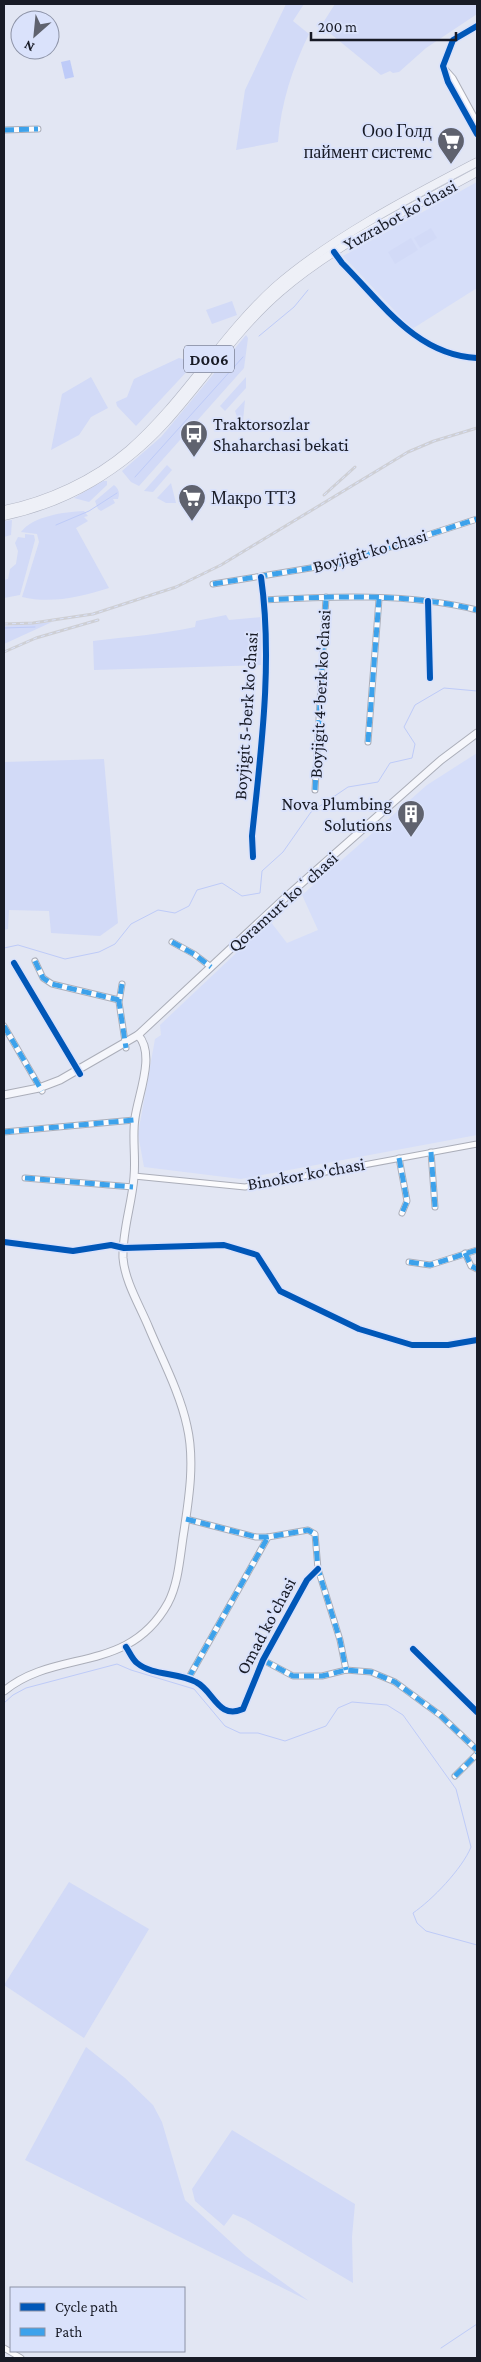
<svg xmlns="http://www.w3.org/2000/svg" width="481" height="2362" font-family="'Crimson Pro',serif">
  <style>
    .built { fill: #d6def9 }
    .green { fill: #d2daf7 }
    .water { fill: #becbf8 }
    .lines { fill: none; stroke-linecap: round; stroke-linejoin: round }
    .stream { stroke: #becbf8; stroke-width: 1 }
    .minor-casing { stroke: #abaeb9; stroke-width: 7 }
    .secondary-casing { stroke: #abaeb9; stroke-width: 9 }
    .primary-casing { stroke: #b1b5c4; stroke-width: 9 }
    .minor { stroke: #fbfbfd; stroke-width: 5 }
    .secondary { stroke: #f5f6fb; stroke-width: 7 }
    .primary { stroke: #eef0f7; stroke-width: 8 }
    .rail-casing { stroke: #cecfd4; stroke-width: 3 }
    .rail { stroke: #dae2fb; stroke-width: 1; stroke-dasharray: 4; stroke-linecap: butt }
    .quiet { stroke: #3da2eb; stroke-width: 5; stroke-dasharray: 10 5; stroke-linecap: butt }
    .cycleway-casing { stroke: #dae2fb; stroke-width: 9 }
    .cycleway { stroke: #0057b8; stroke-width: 6 }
    .labels { text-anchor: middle; stroke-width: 4; stroke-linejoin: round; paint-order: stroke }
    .shield { fill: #dae2fb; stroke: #525766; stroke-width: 1 }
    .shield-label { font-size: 16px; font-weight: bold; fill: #181b26 }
    .poi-label { font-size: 18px; fill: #181b26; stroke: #dae2fb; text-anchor: end }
    .street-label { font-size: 18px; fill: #181b26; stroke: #dae2fb }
  </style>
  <rect width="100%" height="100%" fill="#e2e6f3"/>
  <g class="built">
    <polygon points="477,182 477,288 412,329 343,256"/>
    <polygon points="477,753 477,1135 241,1179 144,1167 138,1134 155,1039 161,1035 160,1025 270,921 287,943 318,930 302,895 427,785"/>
  </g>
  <g class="green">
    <path d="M 286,4 L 304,4 L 293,21 L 309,34 C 292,69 281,103 278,142 L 236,150 L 245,90 Z"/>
    <polygon points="335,4 477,4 477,14 426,48 399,72 393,73 390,71 381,75 321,26"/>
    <polygon points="431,228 437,238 420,248 414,238"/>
    <polygon points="411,238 418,250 395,264 388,252"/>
    <polygon points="232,301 237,315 212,324 206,310"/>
    <polygon points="246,335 248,338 244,368 139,486 131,482 122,471 161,437"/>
    <polygon points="179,358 187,360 191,367 136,426 117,406 116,402 127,397 134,379"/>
    <polygon points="91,377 108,408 91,417 79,435 51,450 62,394"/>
    <polygon points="246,377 246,388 225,411 220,406"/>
    <polygon points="245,400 242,431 235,411"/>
    <polygon points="167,465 172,470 153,492 144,491"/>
    <polygon points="103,481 107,481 107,485 89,502 74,498"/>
    <polygon points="171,483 176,503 166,503 157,498"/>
    <path d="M 114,485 C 119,489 120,493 118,499 L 113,499 L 115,503 L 101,511 L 98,509 L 95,501 Z"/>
    <path d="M 84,511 L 88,516 L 84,517 L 88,521 L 76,528 L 109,588 C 81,597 51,604 22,597 L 39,542 L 37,534 L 21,532 C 33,516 64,512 84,511 Z"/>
    <polygon points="12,520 11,535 4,537 4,521"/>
    <polygon points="25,534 34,535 35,540 20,595 4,598 4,580 8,579 10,569 16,564 18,551 15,543 18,537 25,538"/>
    <path d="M 226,615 L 229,620 L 262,617 L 261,665 L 94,670 L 93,641 C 127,637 162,634 195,627 L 196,621 Z"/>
    <polygon points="52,622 4,644 4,626"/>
    <polygon points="104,759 118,923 100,936 51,933 49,911 9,910 8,929 4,930 4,762"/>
    <polygon points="69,1882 149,1929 84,2038 4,1985"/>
    <polygon points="86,2047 125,2078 153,2105 162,2122 185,2200 246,2256 309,2301 25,2160"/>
    <polygon points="232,2130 355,2204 352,2237 353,2283 245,2219 233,2214 224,2226 195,2201 192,2189"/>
  </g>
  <polygon class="water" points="70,60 74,77 65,79 61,62"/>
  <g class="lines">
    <g class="stream">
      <polyline points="259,336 294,307 308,290"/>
      <polyline points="135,477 243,357"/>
      <polyline points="56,525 89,511 117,493"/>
      <polyline points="4,628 35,627"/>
      <polyline points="4,948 18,945 65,959 99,952 115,944 131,924 158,910 175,913 189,906 197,890 222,883 242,896 260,893 262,871 283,852 311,812 348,787 378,782 390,763 412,758 415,744 404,727 415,705 444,688 477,691"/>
      <path d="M 4,1703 L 13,1695 L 26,1688 L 117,1664 L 131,1670 L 194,1689 L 225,1726 L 240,1733 L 258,1733 L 285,1741 L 326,1726 L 338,1708 L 352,1702 L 387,1705 L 403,1715 L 456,1789 L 471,1847 C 462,1869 432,1900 413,1913 L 417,1923 L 426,1931 L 477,1945"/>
      <polyline points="441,2348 477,2324"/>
    </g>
    <defs>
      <g id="minor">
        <polyline points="477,26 453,40 443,66 448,82 477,134"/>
        <polyline points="445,69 453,78 477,122"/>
        <polyline points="4,130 38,129"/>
        <path d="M 334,252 L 342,263 C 382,303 416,355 477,358"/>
        <polyline points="213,584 341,563 477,519"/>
        <path d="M 264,600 C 333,596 410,593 477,610"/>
        <polyline points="428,601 430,678"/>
        <polyline points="368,742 379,599"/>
        <polyline points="315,790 326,597"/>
        <path d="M 253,857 L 252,836 C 261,750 273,662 261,577"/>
        <polyline points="172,942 194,954 211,967"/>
        <polyline points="35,961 43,978 52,984 119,1000"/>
        <polyline points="14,963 80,1074"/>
        <polyline points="122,984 119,1002 126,1048"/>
        <polyline points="4,1026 42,1091"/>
        <polyline points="4,1132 134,1120"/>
        <polyline points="431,1152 435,1207"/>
        <polyline points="399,1158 407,1201 402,1213"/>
        <polyline points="134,1176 245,1187 477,1144"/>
        <polyline points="25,1178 133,1187"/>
        <polyline points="4,1242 73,1251 111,1245 124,1248 224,1245 257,1255 280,1291 359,1329 412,1345 448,1345 477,1340"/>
        <polyline points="465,1253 471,1266 477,1269"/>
        <polyline points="409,1262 430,1265 477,1250"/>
        <polyline points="186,1519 256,1537 268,1537 308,1530 315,1534 318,1569 340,1640 346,1670"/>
        <path d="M 126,1647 C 129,1651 132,1659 137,1663 C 153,1676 178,1672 196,1682 C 214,1691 218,1720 243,1709 L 263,1660 L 307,1580 L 318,1569"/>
        <polyline points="413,1649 477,1712"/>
        <polyline points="263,1660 293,1676 322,1676 346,1670 371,1672 395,1682 440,1715 477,1750"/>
        <polyline points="188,1679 268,1537"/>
        <polyline points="455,1776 477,1754"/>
        <polyline points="4,2348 21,2358"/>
      </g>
      <g id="secondary">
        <polyline points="4,1095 39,1088 60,1080 138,1035 286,897 441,760 477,733"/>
        <path d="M 4,1691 C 56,1648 128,1675 168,1603 C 179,1582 180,1555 184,1531 C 189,1498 195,1460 187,1426 C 180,1393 162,1359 149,1328 C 140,1306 125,1282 123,1258 C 122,1231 132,1204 134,1177 C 136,1157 132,1137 135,1118 C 138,1095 156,1054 138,1035"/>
      </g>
      <g id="primary">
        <path d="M 4,510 C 48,501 94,480 129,450 C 184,402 221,336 275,287 C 331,238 412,196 477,162"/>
        <path d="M 4,516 C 67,503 122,470 165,423 C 204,380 236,330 280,292 C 338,242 410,209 477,172"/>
      </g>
    </defs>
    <use href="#minor" class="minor-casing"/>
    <use href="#secondary" class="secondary-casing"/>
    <use href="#primary" class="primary-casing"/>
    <use href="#minor" class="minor"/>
    <use href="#secondary" class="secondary"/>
    <use href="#primary" class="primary"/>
    <defs>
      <g id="rail">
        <polyline points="324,495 355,467"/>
        <polyline points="4,624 33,623 93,614 176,587 221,565 408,452 434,441 477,428"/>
        <polyline points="4,652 36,638 98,620"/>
      </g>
    </defs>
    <use href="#rail" class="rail-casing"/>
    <use href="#rail" class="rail"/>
    <g class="quiet">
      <polyline points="4,130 38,129"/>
      <polyline points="213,584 341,563 477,519"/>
      <path d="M 264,600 C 333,596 410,593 477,610"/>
      <polyline points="368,742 379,599"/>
      <polyline points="315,790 326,597"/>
      <polyline points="172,942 194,954 211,967"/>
      <polyline points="35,961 43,978 52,984 119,1000"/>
      <polyline points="122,984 119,1002 126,1048"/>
      <polyline points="4,1026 42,1091"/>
      <polyline points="4,1132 134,1120"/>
      <polyline points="431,1152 435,1207"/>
      <polyline points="399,1158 407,1201 402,1213"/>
      <polyline points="25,1178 133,1187"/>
      <polyline points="465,1253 471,1266 477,1269"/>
      <polyline points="409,1262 430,1265 477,1250"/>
      <polyline points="186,1519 256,1537 268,1537 308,1530 315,1534 318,1569 340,1640 346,1670"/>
      <polyline points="263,1660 293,1676 322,1676 346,1670 371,1672 395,1682 440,1715 477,1750"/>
      <polyline points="188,1679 268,1537"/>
      <polyline points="455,1776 477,1754"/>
    </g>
    <defs>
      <g id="cycleway">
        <polyline points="477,26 453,40 443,66 448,82 477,134"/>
        <path d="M 334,252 L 342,263 C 382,303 416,355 477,358"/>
        <polyline points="428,601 430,678"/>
        <path d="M 253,857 L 252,836 C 261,750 273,662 261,577"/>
        <polyline points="14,963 80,1074"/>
        <polyline points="4,1242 73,1251 111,1245 124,1248 224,1245 257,1255 280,1291 359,1329 412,1345 448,1345 477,1340"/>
        <path d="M 126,1647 C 129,1651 132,1659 137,1663 C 153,1676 178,1672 196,1682 C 214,1691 218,1720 243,1709 L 263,1660 L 307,1580 L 318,1569"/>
        <polyline points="413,1649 477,1712"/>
      </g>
    </defs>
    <use href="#cycleway" class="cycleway-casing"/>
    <use href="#cycleway" class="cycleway"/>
  </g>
  <defs>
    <symbol id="supermarket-pin" viewBox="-11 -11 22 30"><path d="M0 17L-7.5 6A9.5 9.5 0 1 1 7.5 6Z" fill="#5f626e" stroke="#dae2fb"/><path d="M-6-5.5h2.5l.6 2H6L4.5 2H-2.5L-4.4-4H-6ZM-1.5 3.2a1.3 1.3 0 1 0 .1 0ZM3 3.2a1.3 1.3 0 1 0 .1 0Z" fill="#fff"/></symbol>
    <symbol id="bus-pin" viewBox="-11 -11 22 30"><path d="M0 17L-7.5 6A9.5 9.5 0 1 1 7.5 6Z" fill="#5f626e" stroke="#dae2fb"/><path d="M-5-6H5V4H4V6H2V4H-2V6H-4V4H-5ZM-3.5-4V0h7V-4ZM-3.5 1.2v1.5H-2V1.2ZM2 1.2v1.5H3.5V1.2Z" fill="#fff"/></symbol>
    <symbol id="building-pin" viewBox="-11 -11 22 30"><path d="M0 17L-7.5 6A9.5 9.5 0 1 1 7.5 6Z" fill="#5f626e" stroke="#dae2fb"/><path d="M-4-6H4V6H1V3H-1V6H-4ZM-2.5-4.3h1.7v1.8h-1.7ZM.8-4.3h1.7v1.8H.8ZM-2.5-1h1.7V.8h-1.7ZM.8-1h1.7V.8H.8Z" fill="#fff"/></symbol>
  </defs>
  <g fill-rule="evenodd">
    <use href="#supermarket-pin" x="435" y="125" width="32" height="43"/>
    <use href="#bus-pin" x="178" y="418" width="32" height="43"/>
    <use href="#supermarket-pin" x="176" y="482" width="32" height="43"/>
    <use href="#building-pin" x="395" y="798" width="32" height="43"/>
  </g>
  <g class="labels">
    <rect class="shield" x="184" y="345.5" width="50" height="27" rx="4"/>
    <g class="shield-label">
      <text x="209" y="365">D006</text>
    </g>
    <g class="poi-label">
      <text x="432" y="137">Ооо Голд<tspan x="432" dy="21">паймент системс</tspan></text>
      <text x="213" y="430" text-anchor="start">Traktorsozlar<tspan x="213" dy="21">Shaharchasi bekati</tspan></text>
      <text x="211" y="504" text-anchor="start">Макро ТТЗ</text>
      <text x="392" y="810">Nova Plumbing<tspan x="392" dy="21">Solutions</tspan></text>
    </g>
    <g class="street-label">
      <text transform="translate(400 215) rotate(-29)" y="6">Yuzrabot ko'chasi</text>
      <text transform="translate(370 551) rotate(-16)" y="6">Boyjigit ko'chasi</text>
      <text transform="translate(320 694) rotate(-87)" y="6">Boyjigit 4-berk ko'chasi</text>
      <text transform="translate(246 716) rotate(-86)" y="6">Boyjigit 5-berk ko'chasi</text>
      <text transform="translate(283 902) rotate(-42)" y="6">Qoramurt koʻchasi</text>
      <text transform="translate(306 1174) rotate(-10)" y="6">Binokor ko'chasi</text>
      <text transform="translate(266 1626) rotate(-62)" y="6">Omad ko'chasi</text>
    </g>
  </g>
  <rect width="481" height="2362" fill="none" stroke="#181b26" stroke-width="10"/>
  <rect x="10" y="2287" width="175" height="65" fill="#dae2fb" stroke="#8c92a6"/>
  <rect x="20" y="2303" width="25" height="8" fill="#0057b8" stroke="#8c92a6"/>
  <text x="55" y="2312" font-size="15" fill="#181b26">Cycle path</text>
  <rect x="20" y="2328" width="25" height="8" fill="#3da2eb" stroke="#8c92a6"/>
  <text x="55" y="2337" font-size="15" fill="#181b26">Path</text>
  <g transform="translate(35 35) rotate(207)"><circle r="24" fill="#dae2fb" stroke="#8c92a6"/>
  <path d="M0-4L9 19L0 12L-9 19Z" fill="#5f626e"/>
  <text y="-8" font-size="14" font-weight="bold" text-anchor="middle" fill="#181b26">N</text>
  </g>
  <path d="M311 32v8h145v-8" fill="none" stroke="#181b26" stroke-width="2.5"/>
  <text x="318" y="32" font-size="15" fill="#181b26" stroke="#dae2fb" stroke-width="4" paint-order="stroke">200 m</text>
</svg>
